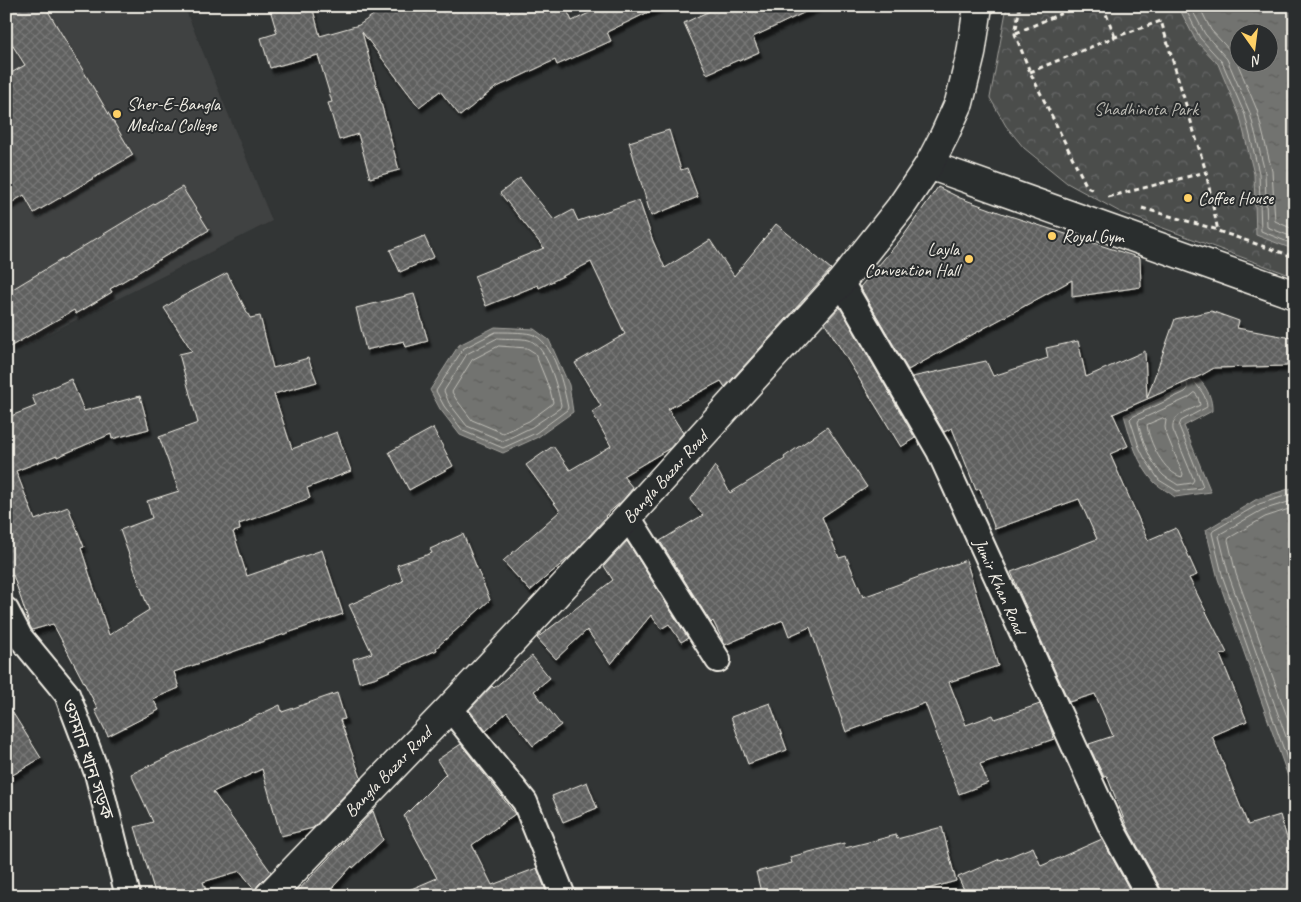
<svg xmlns="http://www.w3.org/2000/svg" width="1301" height="902" font-family="Caveat,'Noto Sans Bengali',sans-serif">
  <style>
    .built { fill: #404242 }
    .park { fill: url(#park-crowns); stroke: #a09f9a; fill-rule: evenodd }
    .water { fill: url(#water-ripples); stroke: #a6a5a0; fill-rule: evenodd }
    .lines { fill: none; stroke-linecap: round; stroke-linejoin: round }
    .shore { stroke: #c0bfb8; stroke-width: 1 }
    .building { fill: url(#building-cross-hatch); stroke: #f4f1e8; filter: url(#shadow) }
    .minor-casing { stroke: #f4f1e8; stroke-width: 28 }
    .tertiary-casing { stroke: #f4f1e8; stroke-width: 31 }
    .primary-casing { stroke: #f4f1e8; stroke-width: 31 }
    .path { stroke: #f4f1e8; stroke-width: 3; stroke-dasharray: 5 4; stroke-linecap: butt }
    .minor { stroke: #2a2d2e; stroke-width: 24 }
    .tertiary { stroke: #2a2d2e; stroke-width: 28 }
    .primary { stroke: #2a2d2e; stroke-width: 28 }
    .poi-dot { fill: #ffd166; stroke: #2a2d2e; stroke-width: 2 }
    .labels { text-anchor: middle; stroke-width: 4; stroke-linejoin: round; paint-order: stroke }
    .poi-label { font-size: 18px; fill: #f4f1e8; stroke: #2a2d2e; text-anchor: start }
    .park-label { font-size: 18px; fill: #b9b8b1; stroke: #2a2d2e }
    .street-label { font-size: 18px; fill: #f4f1e8; stroke: #2a2d2e }
  </style>
  <defs>
    <pattern id="park-crowns" width="20" height="18" patternUnits="userSpaceOnUse" patternTransform="scale(1.25)"><rect width="20" height="18" fill="#4b4d4c"/><path d="M2 6a3 3 0 1 1 6 0M12 15a3 3 0 1 1 6 0" fill="none" stroke="#666766"/></pattern>
    <pattern id="water-ripples" width="26" height="14" patternUnits="userSpaceOnUse" patternTransform="scale(1.25)"><rect width="26" height="14" fill="#727370"/><path d="M2 4q2-2 4 0t4 0M15 11q2-2 4 0t4 0" fill="none" stroke="#5e5e5b"/></pattern>
    <pattern id="building-cross-hatch" width="8" height="8" patternUnits="userSpaceOnUse" patternTransform="scale(1.25)"><rect width="8" height="8" fill="#5f605f"/><path d="M0 0l8 8M0 8l8-8" fill="none" stroke="#777776"/></pattern>
    <filter id="shadow"><feDropShadow dx="3" dy="5.5" stdDeviation="1" flood-color="#0009"/></filter>
  </defs>
  <rect width="100%" height="100%" fill="#323535"/>
  <filter id="ink" filterUnits="userSpaceOnUse"><feTurbulence type="fractalNoise" baseFrequency=".02" numOctaves="2"/><feDisplacementMap in="SourceGraphic" scale="10" xChannelSelector="R" yChannelSelector="G"/><feConvolveMatrix kernelMatrix="1 2 1 2 8 2 1 2 1" color-interpolation-filters="sRGB"/></filter>
  <g filter="url(#ink)">
    <polygon class="built" points="6,6 184,6 272,221 6,355"/>
    <path class="park" d="M 1007,6 L 1295,6 L 1295,277 L 1120,212 L 1067,183 L 1024,148 L 1006,126 L 990,98 ZM 1238,32 L 1268,32 L 1268,62 L 1238,62 Z"/>
    <g class="water">
      <path d="M 1178,6 L 1295,6 L 1295,250 L 1256,235 L 1254,174 L 1240,117 L 1218,64 L 1196,41 ZM 1238,32 L 1268,32 L 1268,62 L 1238,62 Z"/>
      <polygon points="495,327 534,329 549,340 569,385 573,412 538,437 503,453 460,435 440,409 430,390 459,345"/>
      <path d="M 1175,361 C 1194,372 1213,388 1212,411 L 1184,426 L 1211,492 L 1175,497 C 1169,492 1161,488 1155,483 C 1137,464 1131,439 1124,415 L 1183,388 Z"/>
      <polygon points="1292,488 1295,501 1295,796 1218,579 1206,530 1257,499"/>
    </g>
    <g class="lines">
      <g class="shore">
        <polyline points="1184,6 1200,38 1222,62 1245,115 1259,173 1261,231 1295,245"/>
        <polyline points="1190,6 1205,34 1227,59 1250,113 1265,172 1267,227 1295,238"/>
        <polyline points="1199,6 1211,30 1234,55 1257,110 1272,171 1275,221 1295,230"/>
        <path d="M 496,332 C 505,332 523,332 531,334 C 554,340 564,388 568,408 L 567,410 L 536,433 L 503,448 L 463,431 L 444,406 L 436,391 L 463,349 Z"/>
        <path d="M 498,338 C 507,339 521,338 529,340 C 547,346 558,389 561,405 L 560,408 L 532,427 L 503,441 L 467,426 L 449,403 L 444,391 L 467,354 Z"/>
        <polygon points="499,346 527,348 535,353 550,390 553,402 552,404 529,421 503,433 472,420 456,399 452,392 472,360"/>
        <path d="M 1187,383 L 1188,389 L 1185,392 L 1132,417 L 1130,419 L 1139,447 L 1145,459 L 1159,480 L 1177,491 L 1201,488 L 1203,486 L 1179,426 L 1181,421 L 1207,407 C 1207,396 1199,388 1193,380"/>
        <path d="M 1195,393 L 1198,397 L 1200,405 C 1189,411 1171,414 1173,430 L 1194,480 L 1192,483 L 1178,485 C 1174,482 1168,479 1164,476 C 1150,463 1142,440 1138,422 L 1139,420 L 1188,398 Z"/>
        <path d="M 1163,418 L 1166,420 L 1165,427 L 1166,433 L 1183,474 L 1182,477 C 1164,473 1149,442 1147,425 Z"/>
        <polyline points="1295,493 1259,504 1213,531 1212,533 1223,578 1295,781"/>
        <polyline points="1295,500 1262,510 1220,534 1219,536 1229,576 1295,762"/>
        <polyline points="1295,507 1265,517 1229,538 1228,540 1236,574 1295,739"/>
      </g>
    </g>
    <g class="building">
      <polygon points="6,6 45,6 133,155 34,213 24,195 6,206 6,76 25,65 6,35"/>
      <polygon points="269,6 312,6 320,36 359,25 386,6 565,6 572,21 604,6 661,6 607,32 611,41 557,65 555,60 495,88 460,116 440,91 419,107 362,32 399,170 370,178 358,134 339,140 328,103 332,102 318,55 270,68 261,38 277,33"/>
      <polygon points="720,6 818,6 753,37 759,52 739,61 738,60 707,74 684,23"/>
      <polygon points="669,130 681,170 687,168 698,197 651,216 629,142"/>
      <polygon points="520,178 554,220 573,210 578,221 639,200 653,241 665,268 710,240 734,276 776,224 831,269 725,387 721,381 668,409 683,433 670,448 623,476 633,488 622,501 605,516 606,517 574,553 530,591 503,561 560,511 526,465 553,446 570,470 611,446 592,412 601,406 575,363 625,334 591,262 539,288 538,285 486,306 474,276 544,248 500,193"/>
      <polygon points="182,187 209,230 110,289 112,292 76,314 74,310 6,349 6,293"/>
      <polygon points="938,187 960,198 1004,214 1140,258 1141,287 1072,297 1072,280 908,370 860,287 902,238"/>
      <polygon points="424,236 434,257 400,272 390,250"/>
      <polygon points="227,273 250,318 260,316 273,368 308,358 317,382 274,394 292,449 337,432 351,471 307,488 310,498 239,524 240,530 233,532 247,576 322,550 343,614 174,672 179,688 153,699 159,710 108,736 95,710 98,709 53,624 32,630 30,626 13,575 6,578 6,418 36,406 32,396 71,379 84,411 140,396 149,429 112,439 111,434 57,457 57,455 16,471 35,520 68,507 84,547 81,548 109,635 149,610 120,530 152,518 147,501 179,491 159,437 198,423 179,354 192,351 164,308 181,297"/>
      <polygon points="414,294 428,341 406,347 404,341 366,350 356,308"/>
      <polygon points="840,307 915,438 901,447 825,323"/>
      <polygon points="1211,311 1239,321 1237,328 1292,338 1287,366 1214,368 1202,375 1113,414 1128,446 1110,454 1148,540 1176,528 1197,575 1189,578 1227,653 1220,655 1247,721 1212,736 1248,825 1280,815 1295,864 1295,896 1163,896 1161,889 1127,827 1107,776 1104,777 1090,748 1089,744 1113,736 1095,694 1069,702 1022,598 1011,572 1097,539 1079,499 995,529 980,489 976,490 952,428 944,432 912,377 986,361 993,376 1048,358 1046,348 1078,341 1086,377 1145,351 1147,398 1175,319"/>
      <polygon points="827,427 867,487 822,517 839,558 846,556 863,597 966,560 998,666 949,682 966,725 993,715 995,719 1040,704 1050,726 1054,739 980,764 988,783 959,794 925,703 846,732 810,627 789,636 783,620 725,645 713,621 711,623 660,541 703,515 690,500 715,466 730,493 785,459 784,457"/>
      <polygon points="433,428 453,466 409,490 389,452"/>
      <polygon points="463,534 490,600 436,648 437,650 374,678 359,682 353,659 372,653 349,605 403,581 397,565 432,553 430,549"/>
      <polygon points="627,541 688,638 681,642 669,624 661,629 651,615 611,664 587,630 556,659 537,638 613,580 604,566"/>
      <polygon points="532,656 550,678 534,691 561,725 533,746 507,712 486,731 469,710 492,686 494,688"/>
      <polygon points="337,693 345,719 340,720 361,778 313,828 281,836 262,769 213,792 271,872 258,885 255,890 240,871 203,882 208,896 156,896 135,827 153,822 131,774 280,705 282,712"/>
      <polygon points="6,702 41,758 6,779"/>
      <polygon points="770,703 787,750 748,764 731,717"/>
      <polygon points="461,744 515,814 472,845 492,885 537,868 548,896 395,896 437,878 404,816 446,774 437,760"/>
      <polygon points="587,782 597,808 563,822 552,796"/>
      <polygon points="373,811 383,840 353,868 352,866 325,896 293,896"/>
      <polygon points="942,827 956,881 903,896 762,896 756,872 792,863 790,857 844,843 845,848 896,835 897,839"/>
      <polygon points="1102,839 1133,896 967,896 958,877 1000,859 1001,860 1033,847 1041,866"/>
    </g>
    <g class="lines">
      <defs>
        <g id="minor">
          <polyline points="841,282 939,451 1112,829 1149,896"/>
          <polyline points="628,517 718,660"/>
          <polyline points="6,610 20,637 67,694 97,773 128,896"/>
          <polyline points="450,708 525,802 563,896"/>
        </g>
        <polyline id="tertiary" points="929,165 1295,295"/>
        <polyline id="primary" points="269,896 450,708 628,517 841,282 900,208 929,165 944,136 959,103 971,54 978,6"/>
      </defs>
      <use href="#minor" class="minor-casing"/>
      <use href="#tertiary" class="tertiary-casing"/>
      <use href="#primary" class="primary-casing"/>
      <g class="path">
        <polyline points="1020,6 1015,34 1030,72 1087,187 1093,190"/>
        <polyline points="1103,6 1115,37"/>
        <polyline points="1016,33 1078,6"/>
        <polyline points="1030,72 1115,37 1161,21 1206,172"/>
        <polyline points="1108,197 1206,172 1218,231 1295,257"/>
        <polyline points="1142,208 1218,230"/>
      </g>
      <use href="#minor" class="minor"/>
      <use href="#tertiary" class="tertiary"/>
      <use href="#primary" class="primary"/>
    </g>
  </g>
  <g class="poi-dot">
    <circle cx="117" cy="114" r="5"/>
    <circle cx="1188" cy="198" r="5"/>
    <circle cx="1052" cy="236" r="5"/>
    <circle cx="969" cy="259" r="5"/>
  </g>
  <g class="labels">
    <g class="poi-label">
      <text x="127" y="110">Sher-E-Bangla<tspan x="127" dy="21">Medical College</tspan></text>
      <text x="1198" y="204">Coffee House</text>
      <text x="1062" y="242">Royal Gym</text>
      <text x="959" y="255" text-anchor="end">Layla<tspan x="959" dy="21">Convention Hall</tspan></text>
    </g>
    <g class="park-label">
      <text x="1146" y="115">Shadhinota Park</text>
    </g>
    <g class="street-label">
      <text transform="translate(665 477) rotate(-48)" y="6">Bangla Bazar Road</text>
      <text transform="translate(1000 586) rotate(66)" y="6">Jumir Khan Road</text>
      <text transform="translate(88 759) rotate(71)" y="6">ওসমান খান সড়ক</text>
      <text transform="translate(388 772) rotate(-46)" y="6">Bangla Bazar Road</text>
    </g>
  </g>
  <rect width="1301" height="902" fill="none" stroke="#2a2d2e" stroke-width="25"/>
  <rect x="12" y="12" width="1276" height="877" fill="none" stroke="#f4f1e8" stroke-width="2" filter="url(#ink)"/>
  <g transform="translate(1254 48) rotate(166)"><circle r="24" fill="#2a2d2e" stroke="#7b7b78"/>
  <path d="M0-4L9 19L0 12L-9 19Z" fill="#ffd166"/>
  <text y="-8" font-size="14" font-weight="bold" text-anchor="middle" fill="#f4f1e8">N</text>
  </g>
</svg>
